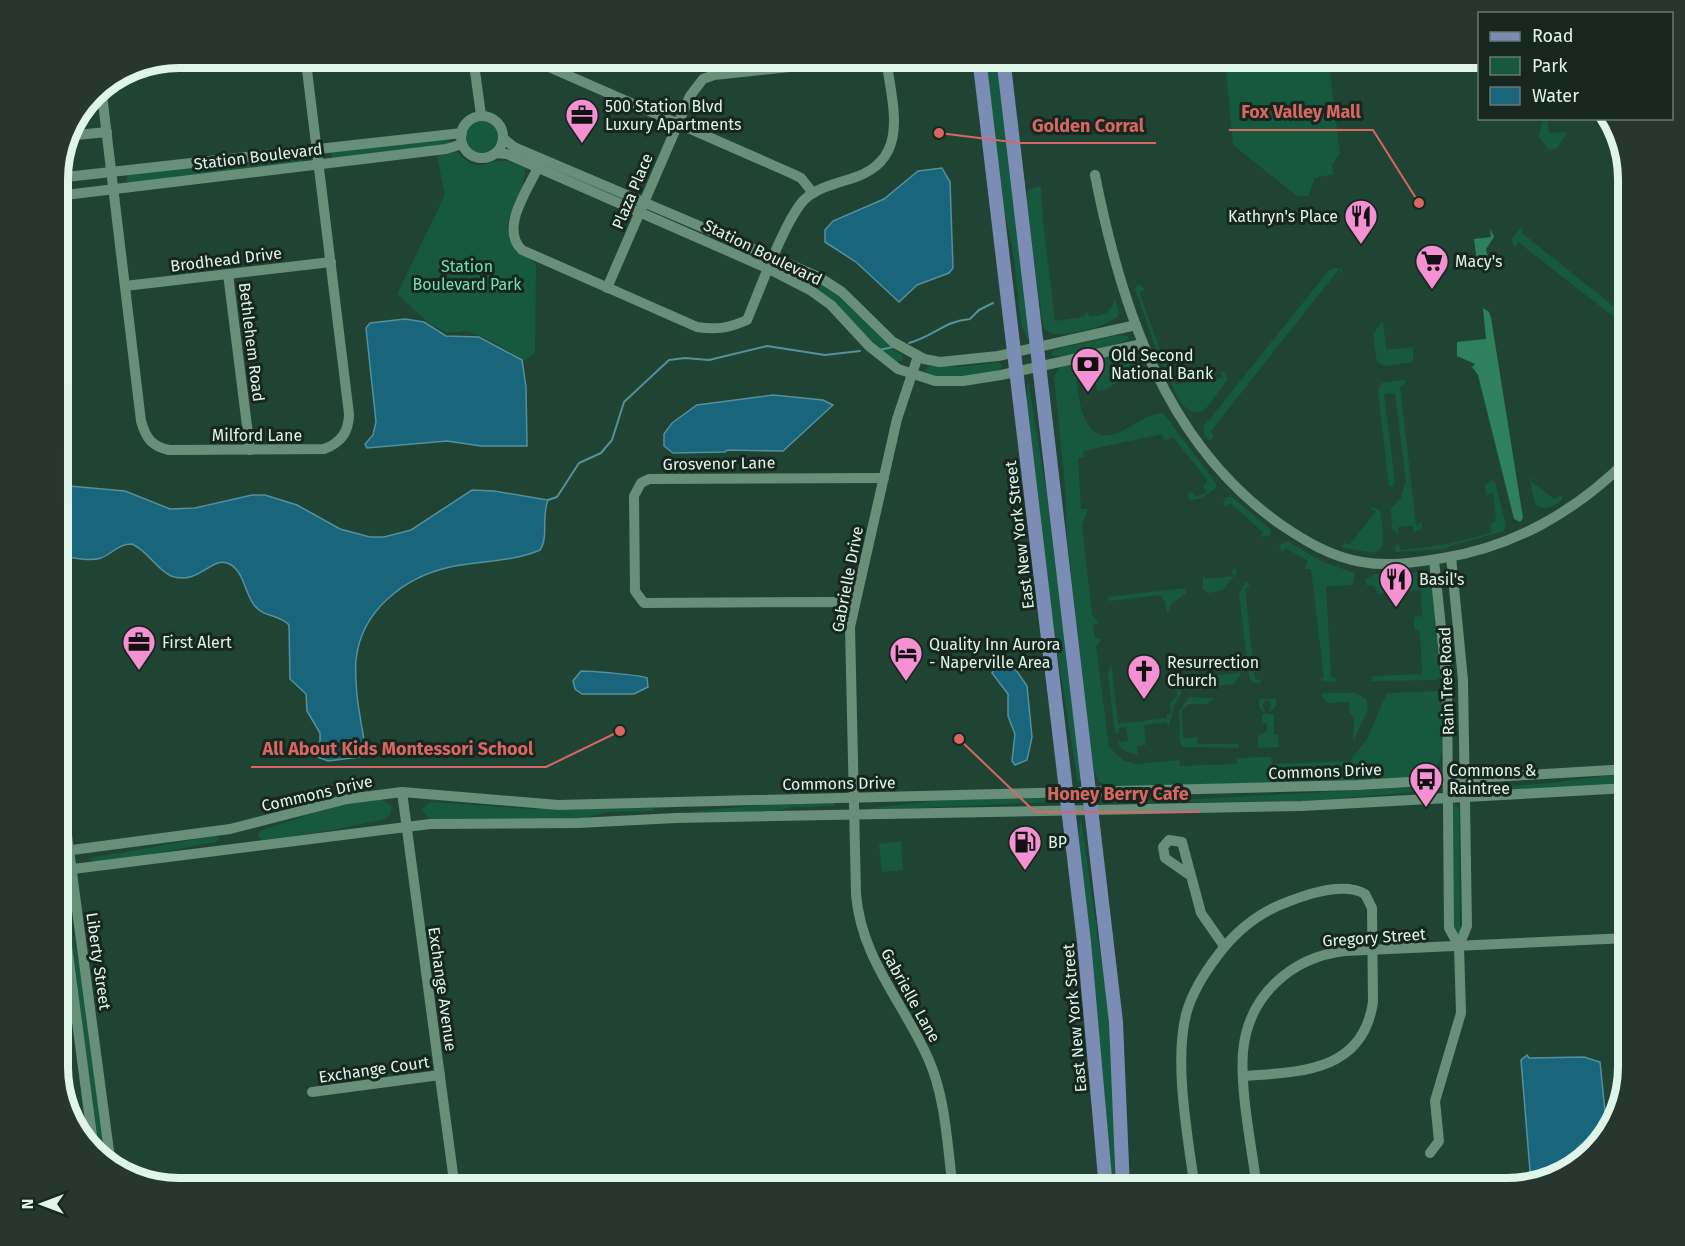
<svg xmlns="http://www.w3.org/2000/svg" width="1685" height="1246" font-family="'Fira Sans',sans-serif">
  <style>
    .green { fill: #17593e }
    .forest { fill: #2f815d }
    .water { fill: #19657b; stroke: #55909c; stroke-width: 1.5 }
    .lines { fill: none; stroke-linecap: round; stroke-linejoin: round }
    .stream { stroke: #55909c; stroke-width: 2 }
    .minor { stroke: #688f7a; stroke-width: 10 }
    .major { stroke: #7b8db4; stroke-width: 14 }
    .labels { text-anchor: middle; stroke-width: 6; stroke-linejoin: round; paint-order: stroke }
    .poi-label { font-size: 16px; fill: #e0f5e9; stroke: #17271f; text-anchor: start }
    .street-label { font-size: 16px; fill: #e0f5e9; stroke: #17271f }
    .park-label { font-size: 16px; fill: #72e1ad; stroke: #17271f }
    .rim { fill: none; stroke: #e0f5e9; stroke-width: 8 }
    .leader { fill: none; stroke: #d96662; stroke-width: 2 }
    .callout-dot { fill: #d96662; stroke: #17271f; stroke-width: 2 }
    .callout-label { font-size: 18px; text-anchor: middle; font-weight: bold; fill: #d96662; stroke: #17271f; stroke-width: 6; stroke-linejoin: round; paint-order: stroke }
  </style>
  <rect width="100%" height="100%" fill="#1f4433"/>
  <g class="green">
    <polygon points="986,57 997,57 1030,339 1027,339 1021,324 1013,250 1002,201"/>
    <polygon points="1222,57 1236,57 1236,59 1328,57 1340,154 1332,164 1333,174 1315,178 1308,196 1297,196 1233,145 1226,69 1223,67"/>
    <polygon points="1543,119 1547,119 1549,133 1566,132 1566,135 1557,148 1549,150 1539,137"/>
    <circle cx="481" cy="137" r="17"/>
    <polygon points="449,139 449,145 333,158 331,154 333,152"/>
    <path d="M 457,152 C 481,177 483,158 507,161 C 512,162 520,166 525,168 C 523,217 480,224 536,264 L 535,352 L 525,361 L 490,340 L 467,331 L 448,333 L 430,324 L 397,294 L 445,195 L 437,156 Z"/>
    <polygon points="302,155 302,162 131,183 125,181 128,175"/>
    <path d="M 1041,186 L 1043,222 L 1055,321 L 1084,317 L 1086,311 L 1090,317 C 1106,315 1111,313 1115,298 L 1119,314 C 1114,325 1068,336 1056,334 C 1050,334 1047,331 1043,327 L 1026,197 L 1029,189 Z"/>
    <polygon points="1522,226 1522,233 1628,318 1628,328 1518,242 1515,248 1511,240"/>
    <path d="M 783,267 C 803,275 823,283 841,297 C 864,313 877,340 902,355 L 903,361 L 895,361 L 781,270 Z"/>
    <polygon points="1335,268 1342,269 1343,275 1339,269 1211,431 1214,438 1209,441 1204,433 1204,426 1330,269"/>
    <polygon points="1138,284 1145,289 1139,292 1165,363 1171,361 1169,368 1162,366 1135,289"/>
    <polygon points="1383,320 1386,350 1413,347 1413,362 1385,366 1377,362 1373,334"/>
    <path d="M 1119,335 L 1128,336 L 1129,339 C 1113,347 1067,360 1051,355 L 1052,351 L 1061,348 Z"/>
    <path d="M 1127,351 L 1135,354 L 1140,365 L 1138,369 L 1106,389 L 1097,391 L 1095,375 L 1076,377 C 1079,400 1083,449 1120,432 C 1134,426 1147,413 1163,413 L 1216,483 L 1216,488 L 1202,498 L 1189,501 L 1188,493 L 1191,491 L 1195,497 L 1207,492 L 1203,486 L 1208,481 L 1173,437 L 1164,441 L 1162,434 L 1083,451 L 1084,457 L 1078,458 L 1081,509 L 1088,509 L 1082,525 L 1092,615 L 1099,623 L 1093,625 L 1095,638 L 1101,639 L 1096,647 L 1109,747 L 1124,761 L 1136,764 L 1179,760 L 1180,766 L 1237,764 L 1237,758 L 1271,757 L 1272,764 L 1352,761 L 1353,756 L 1366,741 L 1387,693 L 1437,691 L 1442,696 C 1442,719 1450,769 1424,778 L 1113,787 L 1099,782 L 1093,767 L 1067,537 L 1065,486 L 1054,376 L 1061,366 Z"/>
    <path d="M 999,362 L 1003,367 L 997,371 C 978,374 940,385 924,371 L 929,365 L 962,367 Z"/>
    <path d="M 1223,371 L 1228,379 L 1204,411 C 1184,417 1177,396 1170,381 L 1172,378 L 1176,384 L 1223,378 L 1220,372 Z"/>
    <polygon points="1404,380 1406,383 1400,387 1416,525 1422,522 1422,529 1414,532 1413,526 1398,527 1398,534 1392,529 1391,509 1401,498 1406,480 1395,393 1384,394 1395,482 1392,487 1389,486 1378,390 1382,383"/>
    <polygon points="1028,381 1048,502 1081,776 1078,785 1049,596 1026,399"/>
    <path d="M 1537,476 L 1531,481 L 1554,499 L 1562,495 L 1562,500 C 1553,506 1545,512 1535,504 L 1530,480 Z"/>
    <path d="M 1492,481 L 1495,483 L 1506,525 L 1504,531 L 1441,549 L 1396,552 L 1395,546 L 1399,544 L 1400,550 C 1432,548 1461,542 1492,532 L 1490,525 L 1496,520 L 1493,492 L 1486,496 L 1485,485 Z"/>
    <polygon points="1227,497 1232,497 1270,529 1270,535 1260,537 1263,532 1230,503 1225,507 1223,501"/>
    <path d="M 1374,507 L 1380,511 C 1381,524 1390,548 1374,553 L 1341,547 L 1344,543 L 1349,545 L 1376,511 L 1369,509 Z"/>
    <polygon points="1287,541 1323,562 1355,573 1353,585 1326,586 1331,677 1337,679 1334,682 1320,680 1324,678 1311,569 1305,569 1308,561 1286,548 1282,552 1279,545"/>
    <polygon points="1235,569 1237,572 1223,590 1209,593 1203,589 1203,573 1204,579 1233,576 1232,570"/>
    <polygon points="1421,572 1431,577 1440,677 1435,680 1371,681 1372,676 1422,674 1420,632 1414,628 1414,617 1422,616 1421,590 1378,594 1374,586 1366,585 1365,580 1374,574"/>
    <polygon points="1246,581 1250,587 1245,588 1255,679 1261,680 1260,684 1252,682 1249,676 1239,593"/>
    <polygon points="1186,588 1186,593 1172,603 1167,614 1165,602 1160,595 1109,601 1108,597"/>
    <path d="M 1111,662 L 1118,724 L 1167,718 L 1167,714 L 1171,713 L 1170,704 L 1177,696 L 1176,687 L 1182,692 L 1174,706 L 1169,727 L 1166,722 L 1144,725 L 1146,745 L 1137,746 L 1138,755 C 1129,753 1121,751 1118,742 L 1128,741 L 1126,727 L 1119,728 L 1119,733 L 1115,733 L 1108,674 Z"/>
    <path d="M 1238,666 L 1241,675 L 1233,684 C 1217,685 1194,691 1186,673 L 1189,673 L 1190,678 L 1238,673 Z"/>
    <polygon points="1324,693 1356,693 1366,699 1368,709 1353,742 1354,718 1350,713 1349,702 1327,703 1321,695"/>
    <polygon points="1189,697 1214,698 1208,704 1189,704 1182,710 1183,738 1197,737 1197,744 1239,744 1239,748 1183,747 1180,743 1179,711"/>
    <polygon points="1259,699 1276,699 1276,706 1269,713 1271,702 1265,700 1263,706 1266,714 1274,714 1274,735 1278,735 1279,747 1258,748 1258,736 1267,731 1267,723 1262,723 1262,714 1265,713 1259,707"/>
    <polygon points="1628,773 1628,784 1470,792 1471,789 1550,783"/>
    <polygon points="1429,786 1437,787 1439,790 1307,801 1103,803 1105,801 1198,799"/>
    <polygon points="1045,798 1052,798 1054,802 872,810 871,808 944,800"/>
    <polygon points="382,799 391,806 391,814 385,819 328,831 262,840 258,836 260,831 334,806"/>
    <polygon points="430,802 531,809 654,808 652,811 607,812 584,818 429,819 422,810"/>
    <polygon points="834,803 835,806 793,807 767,812 690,812 759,805"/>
    <polygon points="1456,804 1459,809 1460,937 1454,927 1453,805"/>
    <polygon points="1081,818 1109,1017 1118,1189 1112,1189 1078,840"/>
    <path d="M 216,836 L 219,839 L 216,842 C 193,845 105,867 90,860 L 92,857 C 134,852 174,842 216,836 Z"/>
    <polygon points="901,841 903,870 882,872 879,844"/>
    <polygon points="63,886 83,985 106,1164 99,1157"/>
  </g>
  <g class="forest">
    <polygon points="1490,228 1494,237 1486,249 1489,262 1478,269 1474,239 1491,237"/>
    <polygon points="1483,308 1489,312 1491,318 1523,518 1520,522 1514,519 1478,375 1472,367 1475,364 1457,356 1457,342 1486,339"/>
  </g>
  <g class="water">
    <polygon points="942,168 950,182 953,268 949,273 917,285 899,302 856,262 825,242 825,230 833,221 884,199 918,171"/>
    <polygon points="405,319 424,322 446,336 479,337 522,360 526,387 527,446 481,446 447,441 367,448 365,444 373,435 376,422 366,328 370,323"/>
    <polygon points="773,395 823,400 833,405 783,451 727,450 725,452 673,453 664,446 664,434 672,423 697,405"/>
    <path d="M 69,486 L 125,491 L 170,509 L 195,508 L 252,495 L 265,495 L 297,505 L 340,529 L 370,537 L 384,537 L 411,530 L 472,490 L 494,491 L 548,500 C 541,516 549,537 540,550 C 513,562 479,561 450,567 C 405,577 361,610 356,660 C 354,691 361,721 366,751 L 360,757 L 328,761 L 315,756 L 320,741 L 320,733 L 307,711 L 306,694 L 290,679 L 289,625 C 279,614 264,618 254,605 C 244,592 244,569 227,563 C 212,557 197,586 171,576 C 156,569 148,551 132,544 C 118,544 112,554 101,558 C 89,562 70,557 57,555 L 57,488 Z"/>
    <polygon points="996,667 1016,670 1027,686 1032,737 1027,760 1015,765 1012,761 1015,734 1008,716 1008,694 992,673"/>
    <path d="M 581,671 C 590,671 642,675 647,678 L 648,687 L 634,694 L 582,694 L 575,689 L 573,681 Z"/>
    <polygon points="1527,1055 1529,1058 1584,1057 1600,1062 1607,1131 1600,1144 1578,1151 1577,1163 1560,1176 1531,1183 1521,1060"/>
  </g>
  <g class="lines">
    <g class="stream">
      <path d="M 909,343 C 935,336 944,321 970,319 L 979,310 L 993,303"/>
      <polyline points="879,350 893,347"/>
      <polyline points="548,500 557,497 579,463 601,453 612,440 624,402 669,360 685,358 709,360 767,346 825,355 860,351"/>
    </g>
    <g class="minor">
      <polyline points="473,57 481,115"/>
      <polyline points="526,57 793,174 801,178 813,193"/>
      <path d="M 101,86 L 141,421 C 146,438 151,446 169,450 L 324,449 C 341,443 349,431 349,414 L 307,70 L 305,63 L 298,57"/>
      <circle cx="482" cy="137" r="21"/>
      <polyline points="66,136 107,132"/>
      <polyline points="503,138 514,147 819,277 842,292 893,342 924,359 940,362 998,356 1136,325"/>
      <polyline points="496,153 507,154 769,269 810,290 831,305 869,346 898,369 935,381 963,381 1001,375 1142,344"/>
      <path d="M 541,161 C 531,186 498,227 522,250 L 697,327 C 717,330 729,328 747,320 C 759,292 786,217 805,199 C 818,187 839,183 856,177 C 912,157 891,102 886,57"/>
      <path d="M 1095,175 C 1121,307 1165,443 1280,524 C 1305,541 1331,557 1362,562 C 1389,567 1416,562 1443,558 C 1514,547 1578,510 1628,459"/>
      <polyline points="57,178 462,133"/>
      <polyline points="57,196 446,149 462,144"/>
      <polyline points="228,274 250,450"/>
      <polyline points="125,286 331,262"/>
      <polyline points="607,288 690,96 703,79 714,75 885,57"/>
      <path d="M 918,356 L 897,419 L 850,627 L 856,894 C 861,958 903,1002 928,1058 C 946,1098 947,1145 953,1189"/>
      <polyline points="1434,560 1447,686 1449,928 1459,946"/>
      <polyline points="854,605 832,602 644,603 635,591 634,496 641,483 649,479 884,478"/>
      <polyline points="57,760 111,1166"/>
      <polyline points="402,792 455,1189"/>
      <polyline points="57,852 230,829 347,799 402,792 558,805 1358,785 1628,769"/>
      <polyline points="57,870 94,1151"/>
      <polyline points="57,871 430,824 578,823 676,818 1302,806 1628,788"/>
      <polyline points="1188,874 1165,858 1163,847 1169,840 1182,842 1201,913 1224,946"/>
      <polyline points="312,1092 440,1075"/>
      <polyline points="1430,1153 1439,1141 1435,1101 1461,1013 1459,946 1467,926 1463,680 1451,557"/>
      <path d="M 1195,1189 C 1188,1139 1173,1059 1187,1011 C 1193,991 1205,972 1218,955 C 1236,931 1261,911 1290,901 C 1311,893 1344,882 1365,894 L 1372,908 L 1373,1002 C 1363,1072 1300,1072 1244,1076"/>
      <path d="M 1257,1189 C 1252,1148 1240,1092 1243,1052 C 1248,995 1292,957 1345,951 L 1628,938"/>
    </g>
    <g class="major">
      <polyline points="979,57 1084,942 1106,1189"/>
      <polyline points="1003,57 1116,1022 1123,1189"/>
    </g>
  </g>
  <defs>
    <symbol id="office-pin" viewBox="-11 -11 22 30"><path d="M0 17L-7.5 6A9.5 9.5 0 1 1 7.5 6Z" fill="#f591d2" stroke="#17271f"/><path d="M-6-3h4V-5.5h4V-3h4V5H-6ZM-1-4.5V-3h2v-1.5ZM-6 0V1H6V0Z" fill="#111"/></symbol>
    <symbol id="restaurant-pin" viewBox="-11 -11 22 30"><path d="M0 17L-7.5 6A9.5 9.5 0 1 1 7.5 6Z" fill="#f591d2" stroke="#17271f"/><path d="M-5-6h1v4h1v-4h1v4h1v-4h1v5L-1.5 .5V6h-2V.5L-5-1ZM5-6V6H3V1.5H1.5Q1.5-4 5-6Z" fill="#111"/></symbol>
    <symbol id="supermarket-pin" viewBox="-11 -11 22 30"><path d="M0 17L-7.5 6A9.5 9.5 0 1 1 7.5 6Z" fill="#f591d2" stroke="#17271f"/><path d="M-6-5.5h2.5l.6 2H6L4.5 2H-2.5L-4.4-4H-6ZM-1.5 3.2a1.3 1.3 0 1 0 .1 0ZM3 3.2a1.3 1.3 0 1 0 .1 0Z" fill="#111"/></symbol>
    <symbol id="bank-pin" viewBox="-11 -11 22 30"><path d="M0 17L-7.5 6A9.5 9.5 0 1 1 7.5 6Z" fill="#f591d2" stroke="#17271f"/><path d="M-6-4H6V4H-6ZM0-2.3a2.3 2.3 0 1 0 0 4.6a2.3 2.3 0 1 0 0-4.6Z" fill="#111"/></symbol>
    <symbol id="hotel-pin" viewBox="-11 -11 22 30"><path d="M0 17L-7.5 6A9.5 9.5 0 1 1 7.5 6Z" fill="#f591d2" stroke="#17271f"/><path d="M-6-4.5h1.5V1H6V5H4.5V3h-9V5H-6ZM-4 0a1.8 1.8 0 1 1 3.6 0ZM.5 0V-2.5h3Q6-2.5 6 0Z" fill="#111"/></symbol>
    <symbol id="church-pin" viewBox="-11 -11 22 30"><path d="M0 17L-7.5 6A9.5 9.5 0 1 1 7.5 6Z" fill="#f591d2" stroke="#17271f"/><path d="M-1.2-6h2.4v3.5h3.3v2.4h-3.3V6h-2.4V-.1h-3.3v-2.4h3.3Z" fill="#111"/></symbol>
    <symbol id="bus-pin" viewBox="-11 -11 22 30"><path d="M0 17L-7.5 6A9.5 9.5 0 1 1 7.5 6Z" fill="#f591d2" stroke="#17271f"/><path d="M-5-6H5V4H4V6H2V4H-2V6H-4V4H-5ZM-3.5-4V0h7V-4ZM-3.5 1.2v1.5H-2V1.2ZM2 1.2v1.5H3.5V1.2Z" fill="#111"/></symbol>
    <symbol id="fuel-pin" viewBox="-11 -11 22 30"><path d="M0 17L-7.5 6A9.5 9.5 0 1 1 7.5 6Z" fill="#f591d2" stroke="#17271f"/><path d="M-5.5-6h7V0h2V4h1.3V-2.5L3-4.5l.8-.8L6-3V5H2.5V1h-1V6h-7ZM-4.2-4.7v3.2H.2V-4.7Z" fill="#111"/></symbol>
  </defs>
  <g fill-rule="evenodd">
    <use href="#office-pin" x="563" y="96" width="38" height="52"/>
    <use href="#restaurant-pin" x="1342" y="197" width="38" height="52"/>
    <use href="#supermarket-pin" x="1413" y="242" width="38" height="52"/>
    <use href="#bank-pin" x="1069" y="345" width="38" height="52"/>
    <use href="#restaurant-pin" x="1377" y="560" width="38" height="52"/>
    <use href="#office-pin" x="120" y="623" width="38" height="52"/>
    <use href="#hotel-pin" x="887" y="634" width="38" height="52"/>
    <use href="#church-pin" x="1125" y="652" width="38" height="52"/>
    <use href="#bus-pin" x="1407" y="760" width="38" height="52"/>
    <use href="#fuel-pin" x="1006" y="823" width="38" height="52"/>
  </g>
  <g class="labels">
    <g class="poi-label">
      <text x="605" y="112">500 Station Blvd<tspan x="605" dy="18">Luxury Apartments</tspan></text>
      <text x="1338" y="222" text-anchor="end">Kathryn's Place</text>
      <text x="1455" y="267">Macy's</text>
      <text x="1111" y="361">Old Second<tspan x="1111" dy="18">National Bank</tspan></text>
      <text x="1419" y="585">Basil's</text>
      <text x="162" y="648">First Alert</text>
      <text x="929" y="650">Quality Inn Aurora<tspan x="929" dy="18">- Naperville Area</tspan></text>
      <text x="1167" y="668">Resurrection<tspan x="1167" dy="18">Church</tspan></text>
      <text x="1449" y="776">Commons &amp;<tspan x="1449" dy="18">Raintree</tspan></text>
      <text x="1048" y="848">BP</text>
    </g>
    <g class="street-label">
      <text transform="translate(258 156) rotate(-7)" y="6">Station Boulevard</text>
      <text transform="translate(632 191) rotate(-67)" y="6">Plaza Place</text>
      <text transform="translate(763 252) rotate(26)" y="6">Station Boulevard</text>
      <text transform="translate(226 259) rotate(-7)" y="6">Brodhead Drive</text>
      <text transform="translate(252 342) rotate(83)" y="6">Bethlehem Road</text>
      <text x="257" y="441">Milford Lane</text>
      <text transform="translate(719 463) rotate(-1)" y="6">Grosvenor Lane</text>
      <text transform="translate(1019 535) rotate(-97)" y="6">East New York Street</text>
      <text transform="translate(847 579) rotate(-79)" y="6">Gabrielle Drive</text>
      <text transform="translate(1446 681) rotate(-92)" y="6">Rain Tree Road</text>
      <text transform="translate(1325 771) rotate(-2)" y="6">Commons Drive</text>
      <text transform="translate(839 783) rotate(-1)" y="6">Commons Drive</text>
      <text transform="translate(317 793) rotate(-13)" y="6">Commons Drive</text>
      <text transform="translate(1374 937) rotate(-4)" y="6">Gregory Street</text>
      <text transform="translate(99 961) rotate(82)" y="6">Liberty Street</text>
      <text transform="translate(443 989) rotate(82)" y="6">Exchange Avenue</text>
      <text transform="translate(911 995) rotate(61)" y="6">Gabrielle Lane</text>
      <text transform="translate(1074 1018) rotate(-95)" y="6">East New York Street</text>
      <text transform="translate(374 1069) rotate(-8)" y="6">Exchange Court</text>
    </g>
    <g class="park-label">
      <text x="467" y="272">Station<tspan x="467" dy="18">Boulevard Park</tspan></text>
    </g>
  </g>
  <path d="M0 0H1685V1246H0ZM179 68H1507A111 111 0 0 1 1618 179V1067A111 111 0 0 1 1507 1178H179A111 111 0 0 1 68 1067V179A111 111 0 0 1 179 68Z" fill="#27372f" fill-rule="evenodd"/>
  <path class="rim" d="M179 68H1507A111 111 0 0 1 1618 179V1067A111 111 0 0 1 1507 1178H179A111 111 0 0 1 68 1067V179A111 111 0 0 1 179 68Z"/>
  <path class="leader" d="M1419 203L1373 130H1229M939 133L1020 143H1156M620 731L546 767H251M959 739L1035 812H1200"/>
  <g class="callout-dot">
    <circle cx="1419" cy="203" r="6"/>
    <circle cx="939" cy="133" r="6"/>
    <circle cx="620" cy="731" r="6"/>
    <circle cx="959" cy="739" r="6"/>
  </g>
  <g class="callout-label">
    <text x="1301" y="118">Fox Valley Mall</text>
    <text x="1088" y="132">Golden Corral</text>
    <text x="398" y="755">All About Kids Montessori School</text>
    <text x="1118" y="800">Honey Berry Cafe</text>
  </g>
  <rect x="1478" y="12" width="195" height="108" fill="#17271f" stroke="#677970" stroke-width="1.5"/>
  <rect x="1490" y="32" width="30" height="9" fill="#7b8db4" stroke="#677970" stroke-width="1.5"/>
  <text x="1532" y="42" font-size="18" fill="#e0f5e9">Road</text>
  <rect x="1490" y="57" width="30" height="18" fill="#17593e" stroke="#677970" stroke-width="1.5"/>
  <text x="1532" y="72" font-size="18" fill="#e0f5e9">Park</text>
  <rect x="1490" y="87" width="30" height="18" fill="#19657b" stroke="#677970" stroke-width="1.5"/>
  <text x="1532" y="102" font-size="18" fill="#e0f5e9">Water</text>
  <g transform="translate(42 1204) rotate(270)" stroke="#17271f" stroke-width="4.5" paint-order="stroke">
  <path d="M0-4.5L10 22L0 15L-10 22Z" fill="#e0f5e9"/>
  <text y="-9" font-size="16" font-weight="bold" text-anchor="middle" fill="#e0f5e9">N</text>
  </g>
</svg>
